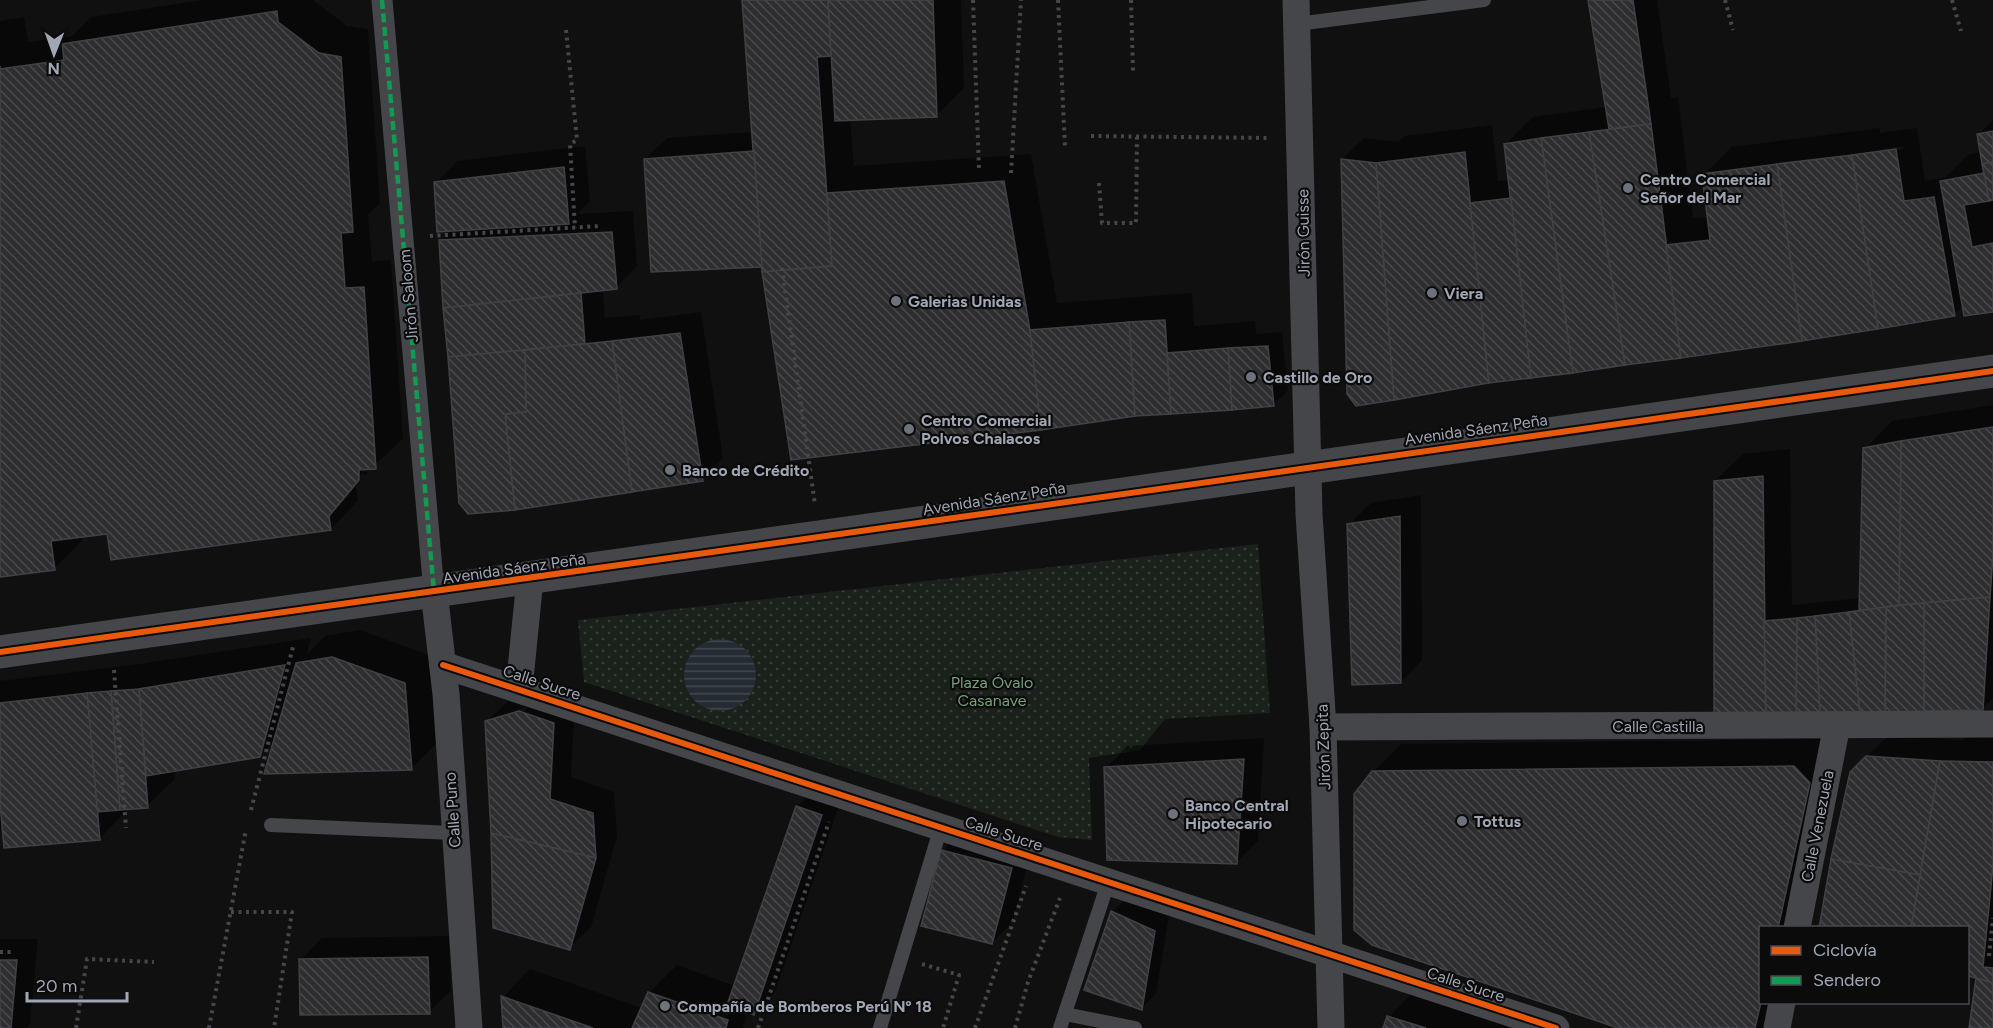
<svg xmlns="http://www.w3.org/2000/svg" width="1993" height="1028" font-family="Figtree,sans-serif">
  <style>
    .grass { fill: url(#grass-dots) }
    .water { fill: url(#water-rules) }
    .shadow { fill: #0007; fill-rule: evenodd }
    .building { fill: url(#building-back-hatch); stroke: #3f4145; stroke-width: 1.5 }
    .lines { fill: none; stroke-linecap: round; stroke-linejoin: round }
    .path { stroke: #46474b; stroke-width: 4; stroke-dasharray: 3 4.5; stroke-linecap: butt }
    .service { stroke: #454649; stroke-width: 14 }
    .pedestrian { stroke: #454649; stroke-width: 21 }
    .minor { stroke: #454649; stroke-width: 27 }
    .tertiary { stroke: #454649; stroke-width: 33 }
    .quiet { stroke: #139951; stroke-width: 4.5; stroke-dasharray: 9 4.5; stroke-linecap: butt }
    .cycleway-casing { stroke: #0b0b0c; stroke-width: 10 }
    .cycleway { stroke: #e8590c; stroke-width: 6 }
    .poi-dot { fill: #6e727a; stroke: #0b0b0c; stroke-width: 2 }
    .labels { text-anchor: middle; stroke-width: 4.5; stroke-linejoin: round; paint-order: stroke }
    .poi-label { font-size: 16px; font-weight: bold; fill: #a0a6b3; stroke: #0b0b0c; text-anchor: start }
    .street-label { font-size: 16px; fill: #a0a6b3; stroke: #0b0b0c }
    .park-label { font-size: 16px; fill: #75a078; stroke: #0b0b0c }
  </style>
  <defs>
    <pattern id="grass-dots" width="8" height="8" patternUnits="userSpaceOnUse" patternTransform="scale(1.5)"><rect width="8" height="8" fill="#1a211b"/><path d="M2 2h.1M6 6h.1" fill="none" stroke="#383e3a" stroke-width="1.8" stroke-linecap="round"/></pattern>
    <pattern id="water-rules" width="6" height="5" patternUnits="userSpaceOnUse" patternTransform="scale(1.5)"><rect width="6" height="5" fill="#242b32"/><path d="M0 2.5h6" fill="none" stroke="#40474d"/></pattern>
    <pattern id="building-back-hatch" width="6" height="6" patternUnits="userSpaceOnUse" patternTransform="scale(1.5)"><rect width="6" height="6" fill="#2e2e30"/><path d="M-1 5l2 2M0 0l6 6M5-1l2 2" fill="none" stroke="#49494c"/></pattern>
  </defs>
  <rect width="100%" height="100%" fill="#101011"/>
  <polygon class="grass" points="1258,544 1270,713 1165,719 1140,750 1089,758 1092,840 1058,837 584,682 578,620"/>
  <circle class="water" cx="720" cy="675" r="36"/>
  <g class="shadow">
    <path d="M 202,0 L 313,0 L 347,26 L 368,29 L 380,203 L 368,214 L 372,261 L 391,260 L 403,439 L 372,467 L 356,487 L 358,501 L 331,529 L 108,532 L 81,536 L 82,541 L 54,568 L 0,576 L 0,21 L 24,17 L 28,42 L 72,36 L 91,17 ZM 363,473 L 365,475 L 339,506 L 336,506 Z"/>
    <polygon points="744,0 961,0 964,88 936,116 850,119 854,166 1031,154 1057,303 1192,293 1194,326 1255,321 1256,334 1282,332 1288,390 1273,405 763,263 645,159 667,138 754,132"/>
    <path d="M 1590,0 L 1657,0 L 1671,98 L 1678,97 L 1693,218 L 1709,217 L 1704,175 L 1731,147 L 1880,128 L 1880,133 L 1917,128 L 1925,181 L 1946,177 L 1969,154 L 1982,152 L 1979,134 L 1993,120 L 1993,310 L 1964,305 L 1954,315 L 1531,376 L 1342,159 L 1364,138 L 1398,142 L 1405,136 L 1492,125 L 1498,181 L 1510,180 L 1505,145 L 1533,117 L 1607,107 ZM 1903,146 L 1904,149 L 1883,152 L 1883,149 ZM 1991,171 L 1971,177 L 1971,174 Z"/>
    <polygon points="585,146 590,201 577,214 633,211 637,266 616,288 603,289 605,318 640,315 640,320 701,312 723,458 702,479 460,503 440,241 452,230 436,183 457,161"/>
    <polygon points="1993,405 1993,698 1983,708 1766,714 1715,481 1743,454 1790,449 1792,605 1861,598 1865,449 1892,421"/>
    <polygon points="1421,495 1422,660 1401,682 1349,525 1371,503"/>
    <polygon points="360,630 432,656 439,741 411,769 275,740 260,756 174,769 175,779 147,806 126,808 127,811 99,839 0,828 0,681 139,664 311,638 307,654 325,636"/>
    <path d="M 509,700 L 575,702 L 571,777 L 614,792 L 617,836 L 591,927 L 569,948 L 487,721 ZM 526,707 L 526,710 L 507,716 L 507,713 Z"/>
    <polygon points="1970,734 1993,734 1993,1028 1970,1028 1979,977 1968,974 1968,928 1820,928 1851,772 1889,735 1963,740"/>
    <polygon points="1264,738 1258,841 1237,862 1106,768 1127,746"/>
    <polygon points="1822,739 1798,928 1760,928 1760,1002 1782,1002 1776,1028 1623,1028 1373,772 1401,744"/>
    <polygon points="819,785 843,794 775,992 754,1014 748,1012 743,1028 504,1028 503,997 530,969 642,1008 649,993 677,965 735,986 797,807"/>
    <polygon points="964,829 1032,847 1013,921 992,943 943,851"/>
    <polygon points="1127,898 1169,916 1156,994 1142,1008 1112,912"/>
    <polygon points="449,936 451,991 429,1012 301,959 322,938"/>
    <polygon points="0,939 38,939 30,1025 27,1028 0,1028"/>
    <polygon points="1416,989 1541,1028 1385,1028 1389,1017"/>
  </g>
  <g class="building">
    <polygon points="742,0 828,0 831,56 817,57 832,266 762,272"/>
    <polygon points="828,0 933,0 937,117 835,121"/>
    <polygon points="1588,0 1633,0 1651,124 1609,129"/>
    <polygon points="277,11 278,22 319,53 341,57 353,232 341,233 345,288 364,287 376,469 359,470 359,480 329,516 331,530 111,560 107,534 51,541 55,570 0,577 0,66 0,69 64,60 62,44"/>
    <polygon points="1651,124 1681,358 1625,365 1589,132"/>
    <polygon points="1993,131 1993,162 1982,164 1977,134"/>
    <polygon points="1589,132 1625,365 1573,373 1541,138"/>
    <polygon points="1541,138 1573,373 1531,378 1504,144"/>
    <polygon points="1896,149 1904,201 1934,197 1955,316 1878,329 1852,155"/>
    <polygon points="754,151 762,267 651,272 644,159"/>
    <polygon points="1465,152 1489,383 1394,400 1376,163"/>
    <polygon points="1852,155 1878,329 1802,341 1777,164"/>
    <polygon points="1341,159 1376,163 1394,400 1356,406 1347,394"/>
    <polygon points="1993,162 1993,200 1989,201 1982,164"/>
    <polygon points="1777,164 1802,341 1681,358 1666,245 1710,240 1702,174"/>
    <polygon points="564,167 569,224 437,232 434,182"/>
    <polygon points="1984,173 1989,201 1964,205 1972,247 1993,243 1993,312 1964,316 1940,181"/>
    <polygon points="1004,181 1030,330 1041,430 791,460 762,272 832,266 827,193"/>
    <polygon points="1511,198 1531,378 1489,383 1470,203"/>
    <polygon points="612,232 617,289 443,308 439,240"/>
    <polygon points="581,293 585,344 448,357 443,308"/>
    <polygon points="1165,320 1171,414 1135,416 1129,322"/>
    <polygon points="1129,322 1135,416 1041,430 1030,330"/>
    <polygon points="680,333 703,481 632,492 612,341"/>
    <polygon points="612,341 632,492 515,510 505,414 526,412 525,350"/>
    <polygon points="1268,346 1274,406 1232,410 1228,348"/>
    <polygon points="1228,348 1232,410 1171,414 1167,353"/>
    <polygon points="525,350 526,412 505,414 515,510 468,514 459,503 448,357"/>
    <polygon points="1993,427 1993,555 1990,597 1899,605 1901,441"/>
    <polygon points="1901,441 1899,605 1859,611 1863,448"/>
    <polygon points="1763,476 1766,715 1714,716 1714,481"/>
    <polygon points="1400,516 1401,683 1352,685 1347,524"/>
    <polygon points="1990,597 1983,710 1924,711 1924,603"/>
    <polygon points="1924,603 1924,711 1885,714 1886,607"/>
    <polygon points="1886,607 1885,714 1860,714 1849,612"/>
    <polygon points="1849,612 1860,714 1820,715 1815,616"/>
    <polygon points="1815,616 1820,715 1796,715 1797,618"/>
    <polygon points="1797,618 1796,715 1766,715 1764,621"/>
    <polygon points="332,657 405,683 412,770 264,774 296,663"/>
    <polygon points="285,665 260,757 146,776 139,689"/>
    <polygon points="139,689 148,808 120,810 111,691"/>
    <polygon points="111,691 120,810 96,812 87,693"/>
    <polygon points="87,693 100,840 4,848 0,803 0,703"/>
    <polygon points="519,711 554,723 550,799 593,813 596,858 491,833 485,721"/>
    <polygon points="1866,756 1940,761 1920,875 1831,859 1850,772"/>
    <polygon points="1244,759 1237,864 1107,860 1104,767"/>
    <polygon points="1940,761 1993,762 1993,866 1983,967 1993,968 1993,983 1968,976 1968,928 1911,928"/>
    <polygon points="1794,766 1810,783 1778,928 1760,928 1761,1002 1755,1028 1618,1028 1372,945 1354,930 1354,794 1372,771"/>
    <polygon points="796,806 822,815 754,1015 727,1005"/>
    <polygon points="491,833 596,858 570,950 493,928"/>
    <polygon points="941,850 1012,868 992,944 921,926"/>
    <polygon points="1831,859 1920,875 1911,928 1819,928"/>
    <polygon points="1111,911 1155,931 1142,1010 1084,990"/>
    <polygon points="428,957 430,1014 300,1015 299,959"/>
    <polygon points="0,960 17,960 11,1028 0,1028"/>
    <polygon points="1976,978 1993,983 1993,1028 1969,1028"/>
    <polygon points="648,992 728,1020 726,1028 632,1028"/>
    <polygon points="501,996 593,1028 503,1028"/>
    <polygon points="1387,1016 1426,1028 1383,1028"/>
  </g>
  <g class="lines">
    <g class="path">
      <polyline points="973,0 979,170"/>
      <polyline points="1058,0 1065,147"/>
      <polyline points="1131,0 1133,71"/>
      <polyline points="1725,0 1733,30"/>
      <polyline points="1952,0 1961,31"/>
      <polyline points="566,30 577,140 570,144 575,228"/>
      <polyline points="1091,136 1270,138"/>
      <polyline points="1011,173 1021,0"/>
      <polyline points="1099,183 1102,223 1136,223 1137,137"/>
      <polyline points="430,236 600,226"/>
      <polyline points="782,268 815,505"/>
      <polyline points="114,670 126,828"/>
      <polyline points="251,810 294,643"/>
      <polyline points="231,912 292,912 274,1028"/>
      <polyline points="0,952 13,952"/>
      <polyline points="1989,956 1993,918"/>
      <polyline points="922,964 959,975 943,1028"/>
      <polyline points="76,1028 87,959 154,962"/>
      <polyline points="209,1028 246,829"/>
      <polyline points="758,1028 829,822"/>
      <polyline points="975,1028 1026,886"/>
      <polyline points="1015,1028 1028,982 1060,898"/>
    </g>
    <g class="service">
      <polyline points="1297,24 1484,0"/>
      <polyline points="271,825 453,833"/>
      <polyline points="1065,1014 1135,1028"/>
      <polyline points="880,1028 941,827"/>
      <polyline points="1060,1028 1109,880"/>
    </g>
    <polyline class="pedestrian" points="382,0 434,592"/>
    <g class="minor">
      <polyline points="1296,0 1309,514 1323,727 1331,1028"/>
      <polyline points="434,592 446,694 469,1028"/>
      <polyline points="443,665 1556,1028"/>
      <polyline points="519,689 530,579"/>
      <polyline points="1323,727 1993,724"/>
      <polyline points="1797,928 1837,725"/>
      <polyline points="1777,1028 1782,1002"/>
    </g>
    <path class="tertiary" d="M 0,652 C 665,561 1328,463 1993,371"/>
    <polyline class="quiet" points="382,0 434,592"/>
    <defs>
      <g id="cycleway">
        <path d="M 0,652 C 665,561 1328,463 1993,371"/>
        <polyline points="443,665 1556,1028"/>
      </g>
    </defs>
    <use href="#cycleway" class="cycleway-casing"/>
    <use href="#cycleway" class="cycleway"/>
  </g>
  <g class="poi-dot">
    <circle cx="1628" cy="188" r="6"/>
    <circle cx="1432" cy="293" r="6"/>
    <circle cx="896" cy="301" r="6"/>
    <circle cx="1251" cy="377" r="6"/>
    <circle cx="909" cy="429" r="6"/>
    <circle cx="670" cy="470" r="6"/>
    <circle cx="1173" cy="814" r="6"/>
    <circle cx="1462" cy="821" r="6"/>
    <circle cx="665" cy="1006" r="6"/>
  </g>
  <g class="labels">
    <g class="poi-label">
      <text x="1640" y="185">Centro Comercial<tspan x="1640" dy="18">Señor del Mar</tspan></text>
      <text x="1444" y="299">Viera</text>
      <text x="908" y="307">Galerias Unidas</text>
      <text x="1263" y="383">Castillo de Oro</text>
      <text x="921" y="426">Centro Comercial<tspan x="921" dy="18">Polvos Chalacos</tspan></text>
      <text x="682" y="476">Banco de Crédito</text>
      <text x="1185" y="811">Banco Central<tspan x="1185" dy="18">Hipotecario</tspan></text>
      <text x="1474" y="827">Tottus</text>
      <text x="677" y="1012">Compañía de Bomberos Perú Nº 18</text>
    </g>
    <g class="street-label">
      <text transform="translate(1303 233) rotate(-91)" y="6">Jirón Guisse</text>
      <text transform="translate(408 296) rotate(-95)" y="6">Jirón Saloom</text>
      <text transform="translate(1476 429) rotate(-8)" y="6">Avenida Sáenz Peña</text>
      <text transform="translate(994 498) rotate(-9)" y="6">Avenida Sáenz Peña</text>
      <text transform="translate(514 568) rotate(-8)" y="6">Avenida Sáenz Peña</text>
      <text transform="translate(542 682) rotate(18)" y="6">Calle Sucre</text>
      <text x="1658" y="732">Calle Castilla</text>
      <text transform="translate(1323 747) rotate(-92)" y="6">Jirón Zepita</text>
      <text transform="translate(452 810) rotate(-94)" y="6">Calle Puno</text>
      <text transform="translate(1817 826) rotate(-79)" y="6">Calle Venezuela</text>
      <text transform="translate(1004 833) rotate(18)" y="6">Calle Sucre</text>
      <text transform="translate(1466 984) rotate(18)" y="6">Calle Sucre</text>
    </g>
    <g class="park-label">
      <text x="992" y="688">Plaza Óvalo<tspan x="992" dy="18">Casanave</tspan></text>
    </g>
  </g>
  <rect x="1759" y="926" width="210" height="78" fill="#0b0b0c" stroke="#47494f" stroke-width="1.5"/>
  <rect x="1771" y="946" width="30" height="9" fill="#e8590c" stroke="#47494f" stroke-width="1.5"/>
  <text x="1813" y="956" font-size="18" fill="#a0a6b3">Ciclovía</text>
  <rect x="1771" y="976" width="30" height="9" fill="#139951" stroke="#47494f" stroke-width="1.5"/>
  <text x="1813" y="986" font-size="18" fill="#a0a6b3">Sendero</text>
  <g transform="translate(54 54) rotate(181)" stroke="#0b0b0c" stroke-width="4.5" paint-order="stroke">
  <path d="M0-4.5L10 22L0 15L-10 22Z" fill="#a0a6b3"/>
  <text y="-9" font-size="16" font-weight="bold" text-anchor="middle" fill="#a0a6b3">N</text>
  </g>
  <path d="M27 992v9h100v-9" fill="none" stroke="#a0a6b3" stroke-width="3"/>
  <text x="36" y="992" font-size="18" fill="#a0a6b3" stroke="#0b0b0c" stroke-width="4.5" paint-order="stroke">20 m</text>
</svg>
